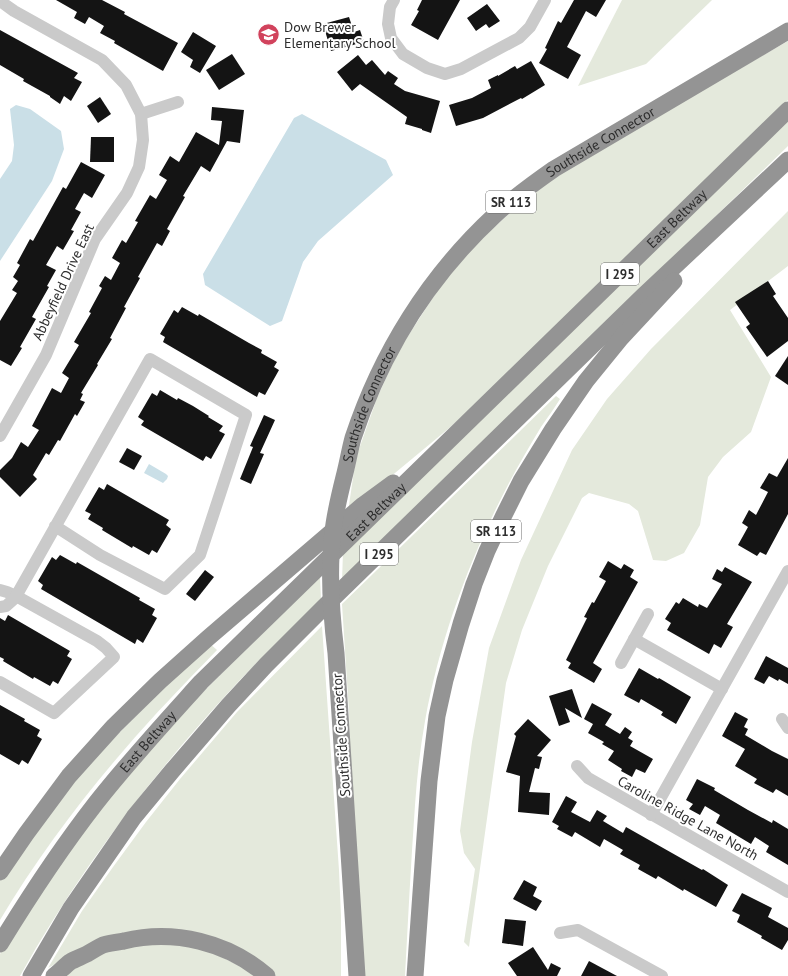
<svg xmlns="http://www.w3.org/2000/svg" width="788" height="976" font-family="'PT Sans',sans-serif">
  <style>
    .green { fill: #e4e9dc }
    .water { fill: #cadfe7 }
    .building { fill: #141414 }
    .lines { fill: none; stroke-linecap: round; stroke-linejoin: round }
    .minor { stroke: #cacaca; stroke-width: 12 }
    .highway { stroke: #949494; stroke-width: 17 }
    .labels { text-anchor: middle; stroke-width: 4; stroke-linejoin: round; paint-order: stroke }
    .shield { fill: #fff; stroke: #6c6c6c; stroke-width: 1 }
    .shield-label { font-size: 13px; font-weight: bold; fill: #2d2d2d }
    .poi-label { font-size: 14px; fill: #2d2d2d; stroke: #fff; text-anchor: start }
    .street-label { font-size: 14px; fill: #2d2d2d; stroke: #fff }
  </style>
  <rect width="100%" height="100%" fill="#fff"/>
  <g class="green">
    <polygon points="622,0 712,0 646,64 578,86"/>
    <polygon points="788,41 788,100 485,396 448,429 348,512 354,471 358,452 377,398 399,350 441,285 478,242 520,204 545,185 573,166 692,96"/>
    <polygon points="788,119 788,146 521,405 342,582 343,551"/>
    <polygon points="788,211 788,266 730,310 771,377 751,432 723,457 708,477 700,525 684,553 666,561 653,560 638,511 629,504 589,493 582,498 548,566 522,630 506,683 469,947 464,942 475,869 464,853 460,831 472,742 489,648 521,560 572,450 607,399 651,349"/>
    <path d="M 556,396 L 560,399 C 554,409 547,418 541,427 C 530,445 519,464 509,483 C 470,557 440,638 425,721 C 420,749 417,777 415,805 C 411,862 408,919 405,976 L 364,976 L 350,748 L 349,712 L 342,604 Z"/>
    <path d="M 320,577 L 321,601 C 289,631 257,661 227,694 C 149,779 76,875 20,976 L 0,976 L 0,954 L 14,931 L 76,838 L 158,739 L 208,687 Z"/>
    <polygon points="322,626 339,870 341,916 341,976 276,976 266,967 187,932 57,963 48,968 82,911 113,867 146,822 180,779 237,712"/>
    <path d="M 209,643 L 217,650 C 185,683 153,716 124,750 C 78,803 36,860 0,920 L 0,879 L 68,784 Z"/>
    <polygon points="155,941 205,948 258,976 62,976 96,954"/>
  </g>
  <g class="water">
    <polygon points="16,105 30,109 61,131 64,149 52,181 0,261 0,179 12,161 14,145 10,109"/>
    <polygon points="302,114 386,160 393,175 318,241 303,262 282,321 270,326 205,285 203,274 294,118"/>
    <polygon points="149,464 166,474 168,476 167,479 163,483 144,473"/>
  </g>
  <g class="building">
    <polygon points="56,0 102,0 125,12 124,14 178,43 163,71 114,43 115,41 100,33 104,26 89,17 85,24 74,18 77,12"/>
    <polygon points="422,0 460,0 438,40 411,25 419,11 417,10"/>
    <polygon points="574,0 606,0 596,17 586,11 567,47 581,55 568,79 539,63 547,49 545,48 558,21 561,23"/>
    <polygon points="487,4 500,21 489,28 486,24 476,31 467,18"/>
    <polygon points="349,17 354,32 360,30 364,42 331,51 323,24"/>
    <polygon points="0,30 78,73 74,78 82,82 71,101 64,96 60,104 50,97 50,96 23,81 24,79 0,65"/>
    <polygon points="193,32 216,46 200,73 190,67 193,60 181,52"/>
    <polygon points="232,54 245,74 219,90 206,70"/>
    <polygon points="358,55 366,65 372,60 385,75 388,71 398,78 394,84 405,91 440,101 431,133 422,130 422,129 405,124 407,117 360,84 352,91 337,72"/>
    <polygon points="531,61 545,85 522,99 521,98 483,118 456,126 449,105 472,98 491,88 488,80 498,75 498,76 515,66 517,69"/>
    <polygon points="100,97 111,114 98,123 87,106"/>
    <polygon points="212,107 244,110 240,143 227,141 210,172 201,166 183,196 185,197 167,229 170,231 162,246 157,243 138,277 140,278 124,307 126,308 110,338 112,339 97,364 98,365 81,393 83,394 80,400 85,402 77,416 75,414 60,441 58,440 49,455 46,453 33,475 37,479 20,497 0,477 0,470 12,458 21,442 28,447 39,430 32,426 52,388 61,393 69,378 62,373 79,345 74,342 91,313 89,312 102,288 99,286 105,276 111,280 120,263 112,258 122,240 126,243 138,222 135,221 150,195 156,199 167,180 159,175 170,156 179,162 196,132 219,145 222,121 211,120"/>
    <polygon points="91,137 114,137 114,162 90,162"/>
    <polygon points="81,162 105,175 92,198 84,193 75,209 81,212 71,230 74,231 63,250 57,246 46,265 56,270 47,286 49,287 32,317 36,319 20,347 22,348 11,366 0,360 0,321 17,293 12,290 18,281 13,277 20,265 17,263 30,239 33,241 63,187 66,189"/>
    <polygon points="768,281 776,294 773,296 788,318 788,341 767,357 746,327 750,324 735,302"/>
    <polygon points="182,307 198,316 199,314 249,343 262,350 261,353 277,362 274,367 279,370 265,395 259,392 257,397 163,342 165,337 160,334 174,310 178,313"/>
    <polygon points="788,356 788,385 775,376"/>
    <polygon points="160,390 177,400 178,398 193,406 209,416 208,417 223,426 219,431 225,434 211,459 206,456 203,461 141,425 144,421 138,417 152,393 157,396"/>
    <polygon points="264,415 275,420 260,453 264,454 251,484 240,479 253,447 250,446"/>
    <polygon points="127,448 142,456 134,470 119,462"/>
    <polygon points="788,458 788,514 766,555 760,552 757,556 738,545 748,527 742,523 749,510 756,515 768,492 760,488 769,473 777,477"/>
    <polygon points="107,484 169,520 166,525 171,529 157,553 152,550 149,555 133,546 132,548 102,530 103,528 88,519 91,514 85,511 99,487 104,490"/>
    <polygon points="60,555 76,564 77,562 140,598 139,600 155,609 152,615 157,618 143,643 137,639 135,644 41,589 43,585 38,581 52,557 56,560"/>
    <polygon points="608,561 621,569 624,564 634,570 630,577 638,582 593,663 602,669 594,683 568,668 571,663 566,660 587,618 584,617 592,602 594,603 606,581 599,577"/>
    <polygon points="725,567 752,582 727,624 733,627 721,648 714,644 709,654 667,630 671,623 665,619 676,602 679,604 683,598 698,607 699,604 707,608 722,584 712,579 717,569 722,572"/>
    <polygon points="205,570 214,577 195,601 186,594"/>
    <polygon points="8,615 70,651 67,656 72,659 58,684 53,681 50,686 34,677 33,679 3,661 4,659 0,657 0,618 5,621"/>
    <polygon points="766,656 788,668 788,684 779,679 778,681 769,676 764,684 754,679"/>
    <polygon points="639,668 658,679 659,678 691,697 676,724 661,715 663,712 641,699 639,703 624,695"/>
    <polygon points="572,689 582,718 565,708 570,722 559,726 549,696"/>
    <polygon points="592,703 612,714 605,725 620,734 625,727 632,732 628,738 633,741 630,746 653,759 645,773 636,769 632,777 621,771 622,769 608,760 614,751 602,744 604,742 588,733 593,724 584,719"/>
    <polygon points="0,705 25,719 24,721 40,730 37,736 42,739 28,764 22,760 19,765 0,754"/>
    <polygon points="735,712 748,719 744,727 748,729 745,735 772,751 788,759 788,796 776,789 773,793 754,783 757,779 735,766 745,749 722,736"/>
    <polygon points="528,719 551,740 537,756 542,757 539,769 535,768 529,792 550,793 549,815 518,812 520,776 506,772 516,736 514,734"/>
    <polygon points="697,779 715,788 714,790 748,810 772,823 773,820 788,829 788,865 766,852 769,846 755,837 751,844 716,823 720,815 705,806 700,815 689,809 693,804 686,800"/>
    <polygon points="566,796 577,802 571,812 590,822 597,810 607,816 603,821 623,833 626,827 702,870 703,869 728,885 716,907 684,889 683,891 658,876 656,879 638,869 640,865 620,854 623,850 604,839 600,847 575,832 572,837 557,829 559,826 552,822"/>
    <polygon points="524,880 537,887 533,896 542,901 536,911 513,899"/>
    <polygon points="742,893 772,908 768,917 788,928 788,940 782,950 761,938 762,936 737,922 740,915 732,911"/>
    <polygon points="505,919 526,921 523,946 502,943"/>
    <polygon points="533,947 548,970 551,963 561,968 557,976 517,976 508,963"/>
    <polygon points="589,961 617,976 581,976"/>
  </g>
  <g class="lines">
    <g class="minor">
      <polyline points="394,0 390,7 388,24 391,38 403,54 427,68 445,74 461,69 519,38 530,27 545,0"/>
      <polyline points="0,1 14,11 102,60 126,85 141,114 143,140 139,167 127,193 95,239 46,355 0,436"/>
      <polyline points="141,114 178,102"/>
      <polyline points="0,590 7,592 16,596 97,641 106,648 114,657 54,713 0,682"/>
      <polyline points="0,607 6,606 15,598 150,359 246,415 200,555 165,589 100,555 55,526"/>
      <polyline points="634,639 722,689"/>
      <polyline points="621,663 648,614"/>
      <polyline points="782,719 788,728"/>
      <polyline points="577,766 588,778 788,892"/>
      <polyline points="651,815 788,571"/>
      <polyline points="560,933 578,930 662,976"/>
    </g>
    <g class="highway">
      <polyline points="0,872 26,834 69,776 114,726 160,681 208,638 363,505 393,483"/>
      <path id="s1" d="M 0,944 C 30,895 61,848 96,803 C 129,761 165,722 201,682 L 788,110"/>
      <polyline points="31,976 71,908 134,817 172,771 228,706 266,665 324,607 643,296 788,160"/>
      <path d="M 54,976 C 59,972 65,966 70,962 C 75,959 81,957 87,954 C 92,951 97,948 103,945 C 109,943 117,942 124,941 C 174,929 228,942 267,976"/>
      <path id="s2" d="M 357,976 L 336,653 C 331,613 328,572 333,532 C 335,512 340,493 345,473 C 348,461 350,449 353,438 C 381,353 429,276 495,215 C 513,198 534,183 554,169 L 788,31"/>
      <polyline points="415,976 429,781 437,716 445,680 461,624 474,584 487,551 503,517 521,481 553,429 586,381 621,338 674,281"/>
    </g>
  </g>
  <defs>
    <symbol id="school-disc" viewBox="-11 -11 22 22"><circle r="9.5" fill="#d1425c" stroke="#fff"/><path d="M0-5L7-2L0 1L-7-2ZM-4 1L0 2.5L4 1V4Q0 6-4 4Z" fill="#fff"/></symbol>
  </defs>
  <g fill-rule="evenodd">
    <use href="#school-disc" x="256" y="22" width="25" height="25"/>
  </g>
  <g class="labels">
    <g class="shield">
      <rect x="486" y="191" width="50" height="22" rx="3"/>
      <rect x="601" y="263" width="38" height="22" rx="3"/>
      <rect x="471" y="520" width="50" height="22" rx="3"/>
      <rect x="360" y="543" width="38" height="22" rx="3"/>
    </g>
    <g class="shield-label">
      <text x="511" y="207">SR 113</text>
      <text x="620" y="279">I 295</text>
      <text x="496" y="536">SR 113</text>
      <text x="379" y="559">I 295</text>
    </g>
    <g class="poi-label">
      <text x="284" y="32">Dow Brewer<tspan x="284" dy="16">Elementary School</tspan></text>
    </g>
    <g class="street-label">
      <text dy="5" stroke="none"><textPath href="#s2" startOffset="937">Southside Connector</textPath></text>
      <text dy="5" stroke="none"><textPath href="#s1" startOffset="995">East Beltway</textPath></text>
      <text transform="translate(63 282) rotate(-65)" y="5">Abbeyfield Drive East</text>
      <text dy="5" stroke="none"><textPath href="#s2" startOffset="578">Southside Connector</textPath></text>
      <text dy="5" stroke="none"><textPath href="#s1" startOffset="575">East Beltway</textPath></text>
      <text transform="translate(341 735) rotate(-94)" y="5">Southside Connector</text>
      <text dy="5" stroke="none"><textPath href="#s1" startOffset="251">East Beltway</textPath></text>
      <text transform="translate(688 818) rotate(29)" y="5">Caroline Ridge Lane North</text>
    </g>
  </g>
</svg>
